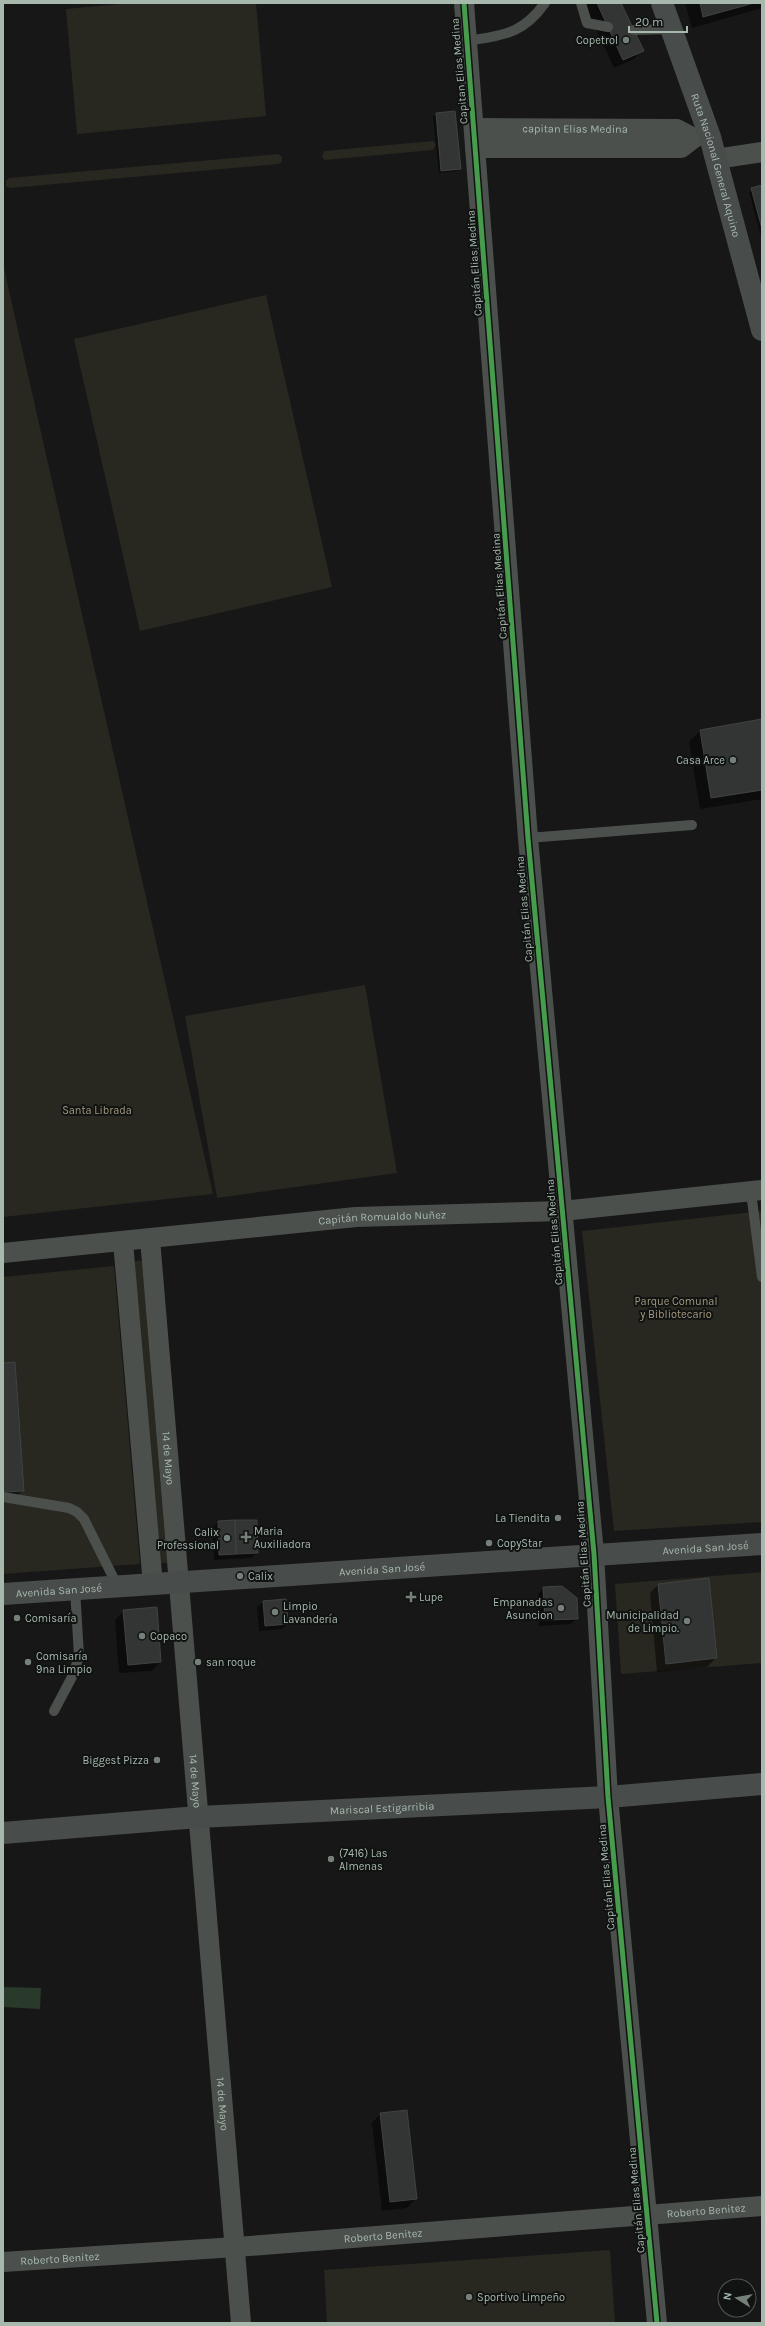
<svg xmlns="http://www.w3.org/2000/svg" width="765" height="2326" font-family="Karla,sans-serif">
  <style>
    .green { fill: #282720 }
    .water { fill: #293a2b }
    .shadow { fill: #0007 }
    .building { fill: #333534; stroke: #3f4341 }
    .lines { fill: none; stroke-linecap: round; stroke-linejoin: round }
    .service { stroke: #4b504d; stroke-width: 10 }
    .minor { stroke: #4b504d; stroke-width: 20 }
    .primary { stroke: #484c4a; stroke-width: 22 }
    .trunk { stroke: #484c4a; stroke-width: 22 }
    .cycleway-casing { stroke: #111312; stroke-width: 8 }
    .cycleway { stroke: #469c4c; stroke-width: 5 }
    .poi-dot { fill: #758078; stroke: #111312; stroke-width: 1.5 }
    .labels { text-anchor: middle; stroke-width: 4; stroke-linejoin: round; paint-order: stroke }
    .poi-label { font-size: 11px; fill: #a7b9ad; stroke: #111312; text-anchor: start }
    .street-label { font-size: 11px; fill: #a7b9ad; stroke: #111312 }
    .park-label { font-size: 11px; fill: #a5997d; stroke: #111312 }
  </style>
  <rect width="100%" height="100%" fill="#171717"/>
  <g class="green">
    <polygon points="131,3 256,3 266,116 77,134 66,9"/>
    <polygon points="433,141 436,144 433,150 325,160 322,157 324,151"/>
    <polygon points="278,154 282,157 282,161 279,164 10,188 6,186 6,181 9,178"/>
    <polygon points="3,264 213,1194 3,1217"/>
    <polygon points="266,295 332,587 140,631 74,339"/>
    <polygon points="365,985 397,1173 217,1198 185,1016"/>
    <polygon points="762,1211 762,1522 614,1531 582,1231"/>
    <polygon points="139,1260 142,1262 167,1563 161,1563 134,1262"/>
    <polygon points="114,1266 140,1564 3,1574 3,1277"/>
    <polygon points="762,1572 762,1663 621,1674 615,1584"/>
    <polygon points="610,2250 615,2323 327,2323 324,2270"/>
  </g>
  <polygon class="water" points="4,1987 41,1988 40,2009 3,2007"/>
  <g class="shadow">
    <polygon points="584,3 620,3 642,51 634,59 614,68"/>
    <polygon points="685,3 762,3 762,8 692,28"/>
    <polygon points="436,114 460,168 457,171 439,173 433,117"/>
    <polygon points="762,186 762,240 749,192"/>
    <polygon points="762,720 762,799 700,809 689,742 700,731"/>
    <polygon points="3,1364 23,1490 12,1502 3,1503"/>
    <polygon points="256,1521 257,1553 251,1558 214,1560 212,1528 218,1522"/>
    <polygon points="658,1585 716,1658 707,1667 657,1672 650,1593"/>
    <polygon points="544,1588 577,1618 571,1624 539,1626 538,1594"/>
    <polygon points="263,1602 287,1624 282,1629 259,1631 257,1607"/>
    <polygon points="124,1611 160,1662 152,1671 119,1673 115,1620"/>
    <polygon points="380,2114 416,2199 407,2208 382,2211 372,2123"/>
  </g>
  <g class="building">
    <polygon points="597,3 621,3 644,51 623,60"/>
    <polygon points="700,3 754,3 703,17"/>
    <polygon points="455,111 461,169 441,171 436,113"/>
    <polygon points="762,185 762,229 751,188"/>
    <polygon points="762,719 762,790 711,798 700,730"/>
    <polygon points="15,1362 24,1491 3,1492 3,1363"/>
    <polygon points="235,1520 257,1520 258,1553 236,1554"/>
    <polygon points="235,1520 236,1554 219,1555 218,1521"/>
    <polygon points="709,1578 717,1658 666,1664 658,1584"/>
    <polygon points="562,1586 577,1598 578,1619 545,1620 543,1587"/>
    <polygon points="286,1599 288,1624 265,1626 263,1601"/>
    <polygon points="157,1607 161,1662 128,1665 123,1610"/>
    <polygon points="407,2110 417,2199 390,2202 380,2113"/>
  </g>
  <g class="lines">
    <g class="service">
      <polyline points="581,3 587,23 608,27"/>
      <polyline points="634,30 672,29"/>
      <path d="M 467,41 C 503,35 522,35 545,3"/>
      <polyline points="528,838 692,825"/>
      <polyline points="751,1192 762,1277"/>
      <polyline points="3,1497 69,1508 77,1512 84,1519 118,1587"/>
      <polyline points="54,1711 73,1675 79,1656 75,1589"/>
    </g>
    <g class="minor">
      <polyline points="464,3 528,838 594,1554 608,1797 657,2323"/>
      <path id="s1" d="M 474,128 L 677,129 L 694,138"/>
      <polyline points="475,148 681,148 694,138"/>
      <polyline points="716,159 762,152"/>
      <path id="s2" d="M 150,1239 L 241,2323"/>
      <polyline points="123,1242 153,1585"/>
      <path id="s3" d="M 3,1253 L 356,1217 L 562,1211 L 762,1190"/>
      <path id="s4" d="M 3,2262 L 236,2247 L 762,2206"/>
    </g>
    <g class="primary">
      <path id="s5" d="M 3,1594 L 762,1544"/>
      <path id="s6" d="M 3,1833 L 198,1817 L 608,1797 L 762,1784"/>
    </g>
    <path class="trunk" id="s7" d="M 662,3 L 710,137 L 762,330"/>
    <defs>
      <polyline id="cycleway" points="464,3 528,838 594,1554 608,1797 657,2323"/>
    </defs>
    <use href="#cycleway" class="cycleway-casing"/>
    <use href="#cycleway" class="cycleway"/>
  </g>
  <g class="poi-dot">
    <circle cx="626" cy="40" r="4"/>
    <circle cx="733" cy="760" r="4"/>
    <circle cx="558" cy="1518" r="4"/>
    <path d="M244 1531h4v4h4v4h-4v4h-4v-4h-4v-4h4z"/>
    <circle cx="227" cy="1538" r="4"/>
    <circle cx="489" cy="1543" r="4"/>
    <circle cx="240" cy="1576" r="4"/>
    <path d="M409 1591h4v4h4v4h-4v4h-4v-4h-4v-4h4z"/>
    <circle cx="561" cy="1608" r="4"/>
    <circle cx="275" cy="1612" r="4"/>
    <circle cx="17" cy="1618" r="4"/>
    <circle cx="687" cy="1621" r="4"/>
    <circle cx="142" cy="1636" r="4"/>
    <circle cx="28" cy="1662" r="4"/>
    <circle cx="198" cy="1662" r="4"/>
    <circle cx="157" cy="1760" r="4"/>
    <circle cx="331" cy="1859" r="4"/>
    <circle cx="469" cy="2297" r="4"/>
  </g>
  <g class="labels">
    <g class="poi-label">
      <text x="618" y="44" text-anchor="end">Copetrol</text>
      <text x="725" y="764" text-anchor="end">Casa Arce</text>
      <text x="550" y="1522" text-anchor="end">La Tiendita</text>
      <text x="254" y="1535">Maria<tspan x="254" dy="13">Auxiliadora</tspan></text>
      <text x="219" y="1536" text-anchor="end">Calix<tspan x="219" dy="13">Professional</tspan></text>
      <text x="497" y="1547">CopyStar</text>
      <text x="248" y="1580">Calix</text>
      <text x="419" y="1601">Lupe</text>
      <text x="553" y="1606" text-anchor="end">Empanadas<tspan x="553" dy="13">Asuncion</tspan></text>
      <text x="283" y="1610">Limpio<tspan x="283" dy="13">Lavandería</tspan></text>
      <text x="679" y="1619" text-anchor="end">Municipalidad<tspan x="679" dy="13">de Limpio.</tspan></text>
      <text x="25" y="1622">Comisaría</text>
      <text x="150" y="1640">Copaco</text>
      <text x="36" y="1660">Comisaría<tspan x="36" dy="13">9na Limpio</tspan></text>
      <text x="206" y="1666">san roque</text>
      <text x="149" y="1764" text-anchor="end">Biggest Pizza</text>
      <text x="339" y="1857">(7416) Las<tspan x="339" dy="13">Almenas</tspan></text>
      <text x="477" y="2301">Sportivo Limpeño</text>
    </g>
    <g class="street-label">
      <text transform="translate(459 71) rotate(-95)" y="4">Capitan Elias Medina</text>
      <text dy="4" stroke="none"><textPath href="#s1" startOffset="101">capitan Elias Medina</textPath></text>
      <text dy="4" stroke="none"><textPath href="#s7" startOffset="171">Ruta Nacional General Aquino</textPath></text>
      <text transform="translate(474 263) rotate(-94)" y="4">Capitán Elias Medina</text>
      <text transform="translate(499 586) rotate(-94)" y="4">Capitán Elias Medina</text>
      <text transform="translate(524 909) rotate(-95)" y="4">Capitán Elias Medina</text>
      <text dy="4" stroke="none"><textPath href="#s3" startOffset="381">Capitán Romualdo Nuñez</textPath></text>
      <text transform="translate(554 1232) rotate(-95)" y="4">Capitán Elias Medina</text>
      <text dy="4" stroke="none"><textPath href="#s2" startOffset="220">14 de Mayo</textPath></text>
      <text dy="4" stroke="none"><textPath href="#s5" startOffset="704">Avenida San José</textPath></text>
      <text transform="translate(583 1554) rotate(-94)" y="4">Capitán Elias Medina</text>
      <text dy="4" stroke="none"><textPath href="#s5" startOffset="380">Avenida San José</textPath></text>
      <text dy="4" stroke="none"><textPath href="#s5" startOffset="56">Avenida San José</textPath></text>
      <text dy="4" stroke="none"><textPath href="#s2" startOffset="544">14 de Mayo</textPath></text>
      <text dy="4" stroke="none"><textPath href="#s6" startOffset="380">Mariscal Estigarribia</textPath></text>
      <text transform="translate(606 1877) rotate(-95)" y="4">Capitán Elias Medina</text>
      <text dy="4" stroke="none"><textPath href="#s2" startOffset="868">14 de Mayo</textPath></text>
      <text transform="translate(636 2200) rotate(-95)" y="4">Capitán Elias Medina</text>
      <text dy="4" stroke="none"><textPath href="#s4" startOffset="705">Roberto Benitez</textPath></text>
      <text dy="4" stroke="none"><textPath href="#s4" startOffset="381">Roberto Benitez</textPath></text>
      <text dy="4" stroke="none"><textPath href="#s4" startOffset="57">Roberto Benitez</textPath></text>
    </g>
    <g class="park-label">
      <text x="97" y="1114">Santa Librada</text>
      <text x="676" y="1305">Parque Comunal<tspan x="676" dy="13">y Bibliotecario</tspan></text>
    </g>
  </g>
  <rect width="765" height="2326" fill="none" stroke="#a7b9ad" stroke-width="8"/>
  <g transform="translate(737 2298) rotate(281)"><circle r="19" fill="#111312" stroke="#4d5550"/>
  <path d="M0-3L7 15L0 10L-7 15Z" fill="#758078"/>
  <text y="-6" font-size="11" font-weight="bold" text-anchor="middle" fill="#a7b9ad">N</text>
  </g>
  <path d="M629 26v6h58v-6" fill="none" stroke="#a7b9ad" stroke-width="2"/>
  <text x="635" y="26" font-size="12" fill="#a7b9ad" stroke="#111312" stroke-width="3" paint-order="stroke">20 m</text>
</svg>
